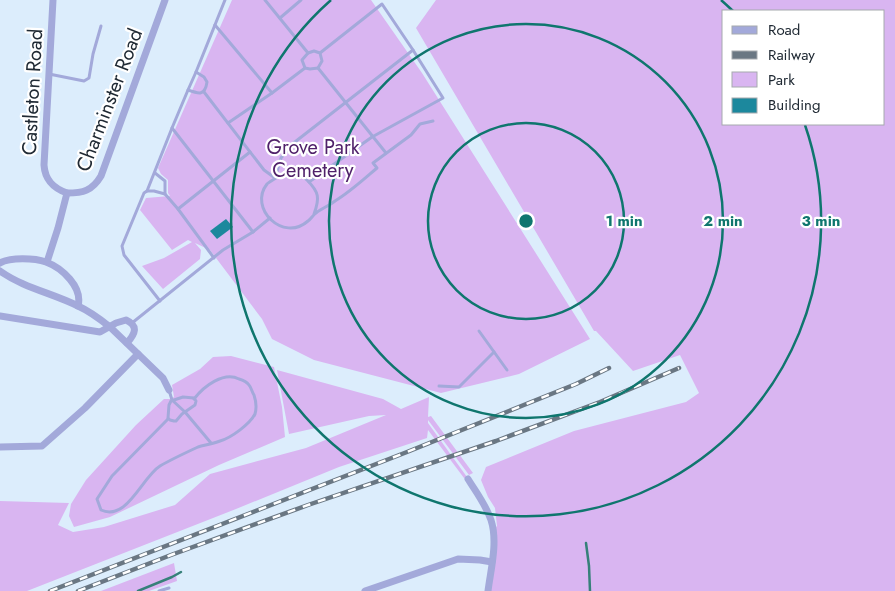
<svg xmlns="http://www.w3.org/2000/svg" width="895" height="591" font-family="Jost,sans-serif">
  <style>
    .green { fill: #d9b5f1; fill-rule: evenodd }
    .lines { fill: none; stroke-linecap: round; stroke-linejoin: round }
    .stream { stroke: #368079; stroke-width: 2.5 }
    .building { fill: #1c889d }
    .service { stroke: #a3a9da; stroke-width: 3 }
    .minor { stroke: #a3a9da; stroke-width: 7 }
    .rail-casing { stroke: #6a7783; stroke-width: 4.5 }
    .rail { stroke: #fff; stroke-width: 2.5; stroke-dasharray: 8; stroke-linecap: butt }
    .ring { fill: none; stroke: #0f766e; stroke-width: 2.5 }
    .labels { text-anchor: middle; stroke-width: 4.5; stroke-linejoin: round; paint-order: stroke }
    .street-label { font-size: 20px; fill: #202a34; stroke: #fff }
    .park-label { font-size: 20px; fill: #50216a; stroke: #fff }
    .centre { fill: #0f766e; stroke: #fff; stroke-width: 2.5 }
    .ring-label { font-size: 15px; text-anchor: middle; font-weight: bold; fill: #0f766e; stroke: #fff; stroke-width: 4.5; stroke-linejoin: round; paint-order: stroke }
  </style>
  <rect width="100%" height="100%" fill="#dcedfc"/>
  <g class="green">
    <polygon points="232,0 371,0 422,73 590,339 519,374 441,393 314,360 272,339 262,319 210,250 195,243 201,250 200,259 163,289 142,266 164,258 192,242 188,240 172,250 140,210 146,198 170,196 168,193 168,180 161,174 158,168"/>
    <path d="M 436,0 L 895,0 L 895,591 L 490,591 L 496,527 L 497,526 L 495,508 L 488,497 L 481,480 L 486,467 L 574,431 L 686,402 L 699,393 L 680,355 L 633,371 L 596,331 L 594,331 L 416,28 ZM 724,11 L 884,11 L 884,124 L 724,124 Z"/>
    <polygon points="231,356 274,367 282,407 285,437 219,465 110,517 74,527 69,516 71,504 86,480 136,425 164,399 170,399 174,397 172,385 200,369 213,357"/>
    <polygon points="277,370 383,399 401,409 429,397 428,417 431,416 473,473 469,475 428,420 428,423 467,477 464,478 428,430 427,438 339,467 236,509 27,591 0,591 0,501 69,503 58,525 73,532 104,527 175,505 210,474 306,448 386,415 369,416 289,434"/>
    <polygon points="174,563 177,581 149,591 101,591"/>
  </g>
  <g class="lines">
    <g class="stream">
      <polyline points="586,543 589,566 590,591"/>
      <polyline points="138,591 172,577 181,572"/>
    </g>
  </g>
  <polygon class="building" points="226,219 233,227 217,239 210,231"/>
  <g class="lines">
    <g class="service">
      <path d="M 225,0 L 196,72 L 204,77 L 207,82 C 205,96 199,94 188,90 L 172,128 L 253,232"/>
      <polyline points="265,0 308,53 302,60 305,68 310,69 318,68 386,153"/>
      <polyline points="280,18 301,0"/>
      <polyline points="215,25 272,93"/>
      <polyline points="308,53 314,51 320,53 322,61 318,68"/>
      <polyline points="49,74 84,81 89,78 93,54 101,26"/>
      <polyline points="188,90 196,72"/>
      <polyline points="204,92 264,170 275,178 281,158 291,145 413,50 382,4 320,53"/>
      <polyline points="228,123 272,93 305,68"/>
      <polyline points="172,128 147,191 154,191 165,194 178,209 214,258"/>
      <polyline points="155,173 165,181 165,194"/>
      <polyline points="309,182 372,137 443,98 413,50"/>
      <polyline points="147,191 144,193 122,246 124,255 160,301"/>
      <polyline points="178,209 250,152"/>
      <path d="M 314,214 C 320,198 319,192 307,180 C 303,176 299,174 294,173 C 287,172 282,174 276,178 C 273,180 269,182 267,184 C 248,208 283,243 308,221 C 311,219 313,215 316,213 C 322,208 329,206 335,201 C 350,192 364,179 377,168 L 373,163 L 411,135 L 420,124 L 433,121"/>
      <polyline points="132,323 223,250 253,232 270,218"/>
      <polyline points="479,331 507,370"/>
      <polyline points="439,386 459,387 494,352"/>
      <polyline points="169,390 172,400 185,412 211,443"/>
      <polygon points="183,397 194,398 196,401 195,405 182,414 176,421 174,421 170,420 168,418 169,405 171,401"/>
      <path d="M 168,419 L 112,476 L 97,499 L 101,510 C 127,522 142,477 160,466 C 172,459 185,453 198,447 C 205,445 212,444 220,441 C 231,438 250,424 255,414 C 257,407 256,401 254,395 C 252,392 251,387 249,385 C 247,382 243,380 239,379 C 224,371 204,386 194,399"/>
      <polyline points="159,591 169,588"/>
    </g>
    <g class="minor">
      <path d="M 67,193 C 83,193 92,191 101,176 L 165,0"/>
      <path d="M 47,262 L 58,228 L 67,193 C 53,188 45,180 44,165 L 53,0"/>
      <path d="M 0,263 C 10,257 35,258 46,262 C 62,268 83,287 78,306"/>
      <path d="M 0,271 C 24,288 52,293 78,306 C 89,311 100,319 110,327 L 163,378 L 169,390"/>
      <path d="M 0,316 L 100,332 L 116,323 L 126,320 C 139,326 135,334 127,343"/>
      <polyline points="0,447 42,446 85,408 138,354"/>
      <path d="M 468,479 C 476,492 486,505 491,520 C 498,542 491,568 488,591"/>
      <polyline points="365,591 458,559 480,560 492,562"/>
    </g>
    <defs>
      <g id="rail">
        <polyline points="50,591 407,452 576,384 609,368"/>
        <polyline points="78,591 171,555 308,505 496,441 600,402 679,368"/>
      </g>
    </defs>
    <use href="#rail" class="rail-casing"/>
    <use href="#rail" class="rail"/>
  </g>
  <g class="ring">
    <circle cx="526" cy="221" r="98"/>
    <circle cx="526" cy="221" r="197"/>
    <path d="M721 0A295 295 0 0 1 733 11M805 125A295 295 0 1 1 331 0"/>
  </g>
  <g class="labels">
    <g class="street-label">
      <text transform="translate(32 92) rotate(-87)" y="7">Castleton Road</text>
      <text transform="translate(109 100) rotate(-69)" y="7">Charminster Road</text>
    </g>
    <g class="park-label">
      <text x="313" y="154">Grove Park<tspan x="313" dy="23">Cemetery</tspan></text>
    </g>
  </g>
  <circle cx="526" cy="221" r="8" class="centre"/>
  <g class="ring-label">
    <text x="624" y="226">1 min</text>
    <text x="723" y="226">2 min</text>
    <text x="821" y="226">3 min</text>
  </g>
  <rect x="722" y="10" width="162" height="115" fill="#ffffff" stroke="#a6aaae"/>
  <rect x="732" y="26" width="25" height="8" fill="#a3a9da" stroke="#a6aaae"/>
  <text x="768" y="35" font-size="15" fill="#202a34">Road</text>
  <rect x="732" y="51" width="25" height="8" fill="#6a7783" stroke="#a6aaae"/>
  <text x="768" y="60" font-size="15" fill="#202a34">Railway</text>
  <rect x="732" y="72" width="25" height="15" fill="#d9b5f1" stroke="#a6aaae"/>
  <text x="768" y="85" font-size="15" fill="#202a34">Park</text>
  <rect x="732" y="98" width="25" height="15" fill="#1c889d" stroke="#a6aaae"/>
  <text x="768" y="110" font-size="15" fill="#202a34">Building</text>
</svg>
